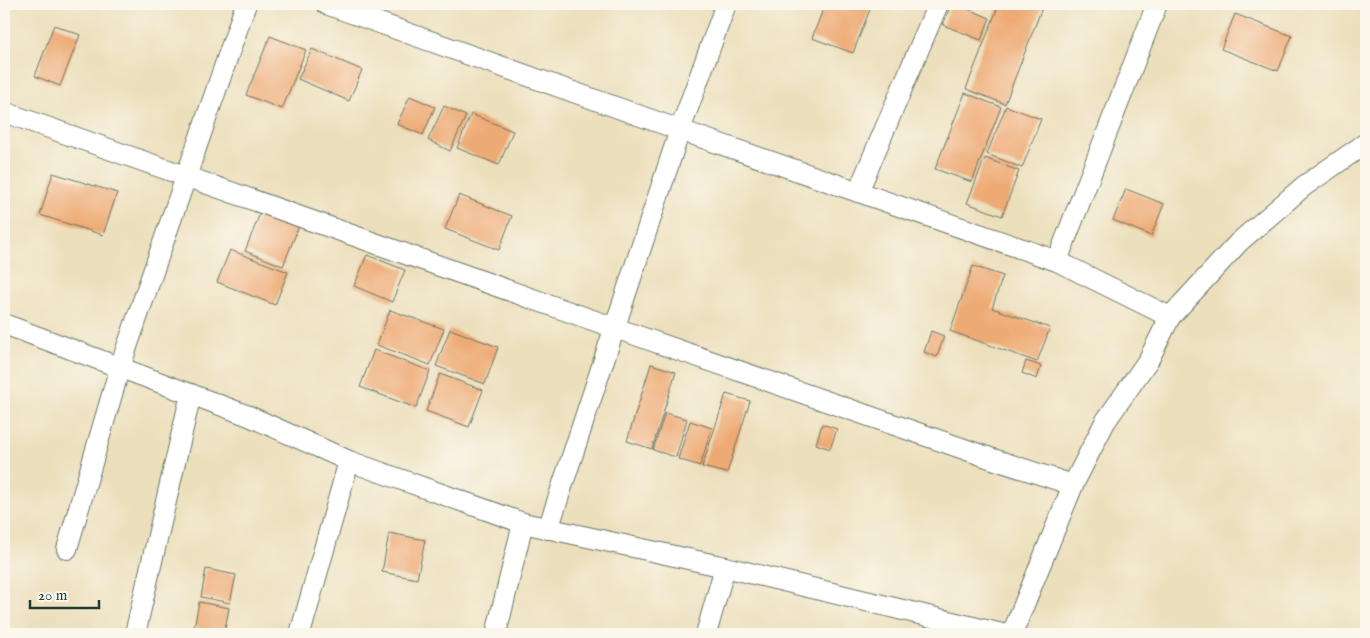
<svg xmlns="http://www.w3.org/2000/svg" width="1370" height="638" font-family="'IM FELL English',serif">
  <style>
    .building { fill: #eeaa75 }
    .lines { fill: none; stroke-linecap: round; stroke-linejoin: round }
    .street-casing { stroke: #677664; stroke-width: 22 }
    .street { stroke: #fff; stroke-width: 20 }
  </style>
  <rect width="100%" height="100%" fill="#fbf7ec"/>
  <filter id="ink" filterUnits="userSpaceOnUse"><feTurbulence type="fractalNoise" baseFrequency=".02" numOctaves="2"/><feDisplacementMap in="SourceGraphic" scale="10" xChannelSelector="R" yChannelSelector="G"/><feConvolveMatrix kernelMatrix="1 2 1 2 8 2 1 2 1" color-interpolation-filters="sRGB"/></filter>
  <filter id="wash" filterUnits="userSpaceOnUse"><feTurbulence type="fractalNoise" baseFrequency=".0096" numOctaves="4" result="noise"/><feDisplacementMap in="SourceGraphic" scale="20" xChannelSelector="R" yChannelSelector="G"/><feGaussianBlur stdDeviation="1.12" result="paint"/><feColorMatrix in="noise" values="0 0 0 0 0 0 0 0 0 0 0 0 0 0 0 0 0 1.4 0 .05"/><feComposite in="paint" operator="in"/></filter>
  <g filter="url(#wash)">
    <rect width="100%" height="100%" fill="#ecdfbc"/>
    <g id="blocks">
      <g class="building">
        <polygon points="825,4 872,4 853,53 812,38"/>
        <polygon points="951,4 970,4 968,9 990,18 981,40 943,25"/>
        <polygon points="984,4 997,4 995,8"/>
        <polygon points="999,4 1039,4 1043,5 1005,104 966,89"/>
        <polygon points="1235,14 1292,36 1278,71 1221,49"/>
        <polygon points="54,25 80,35 60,86 35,76"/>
        <polygon points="270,36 306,50 282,109 246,95"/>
        <polygon points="312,49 362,70 349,101 298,79"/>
        <polygon points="965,93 1001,107 972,182 935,169"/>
        <polygon points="410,96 435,107 423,135 397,124"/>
        <polygon points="444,106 466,116 450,151 428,140"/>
        <polygon points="1006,106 1041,119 1022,168 987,154"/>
        <polygon points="471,114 513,131 499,165 457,148"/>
        <polygon points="985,158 1019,171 1002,216 967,203"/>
        <polygon points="53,173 117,193 103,235 40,215"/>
        <polygon points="1126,189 1164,204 1151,236 1113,220"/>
        <polygon points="459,195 512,216 499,250 445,229"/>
        <polygon points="261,211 299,226 283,266 245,251"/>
        <polygon points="230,250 288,272 275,305 217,282"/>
        <polygon points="367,255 405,270 392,302 354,286"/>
        <polygon points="973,266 1003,276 992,308 1050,328 1037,362 950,331"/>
        <polygon points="390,310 444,329 430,365 377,345"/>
        <polygon points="450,329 498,347 485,384 436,366"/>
        <polygon points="931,331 944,336 937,357 924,352"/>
        <polygon points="374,350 430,371 416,408 360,387"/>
        <polygon points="1026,361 1041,366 1037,379 1022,373"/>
        <polygon points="651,364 676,372 652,449 627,441"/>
        <polygon points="440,374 483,390 469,427 426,411"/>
        <polygon points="726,394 750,401 727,473 702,467"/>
        <polygon points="665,413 687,419 676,457 653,450"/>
        <polygon points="690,421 712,428 700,466 678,459"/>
        <polygon points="822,424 837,429 830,449 816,444"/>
        <polygon points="389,533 425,540 417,579 382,572"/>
        <polygon points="206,569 236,575 230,603 201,597"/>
        <polygon points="199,602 229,608 224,634 194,628"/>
      </g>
    </g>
  </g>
  <g filter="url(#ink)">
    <use href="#blocks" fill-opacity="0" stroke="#677664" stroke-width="1"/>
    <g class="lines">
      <defs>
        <g id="street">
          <polyline points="326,4 680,130 1057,261 1170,317"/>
          <polyline points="4,112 615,328 993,459 1073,485"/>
          <polyline points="858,192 938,4"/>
          <polyline points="1057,261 1157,4"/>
          <polyline points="4,324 249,416 349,461 523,523 725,567 1002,634"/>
          <polyline points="548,529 680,130 726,4"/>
          <polyline points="67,549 120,367 246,4"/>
          <polyline points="135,634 191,394"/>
          <polyline points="300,634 349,461"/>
          <polyline points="496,634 523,523"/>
          <polyline points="706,634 725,567"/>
          <polyline points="1012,634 1073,485 1105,422 1149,359 1170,317 1239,242 1304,186 1366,143"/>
        </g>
      </defs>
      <use href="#street" class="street-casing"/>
      <use href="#street" class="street"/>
    </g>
  </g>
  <rect width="1370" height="638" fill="none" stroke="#fbf7ec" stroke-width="20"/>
  <path d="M30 600v8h69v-8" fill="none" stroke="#1f3d34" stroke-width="2.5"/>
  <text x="38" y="600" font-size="15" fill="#1f3d34" stroke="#fbf7ec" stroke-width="4" paint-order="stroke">20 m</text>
</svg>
